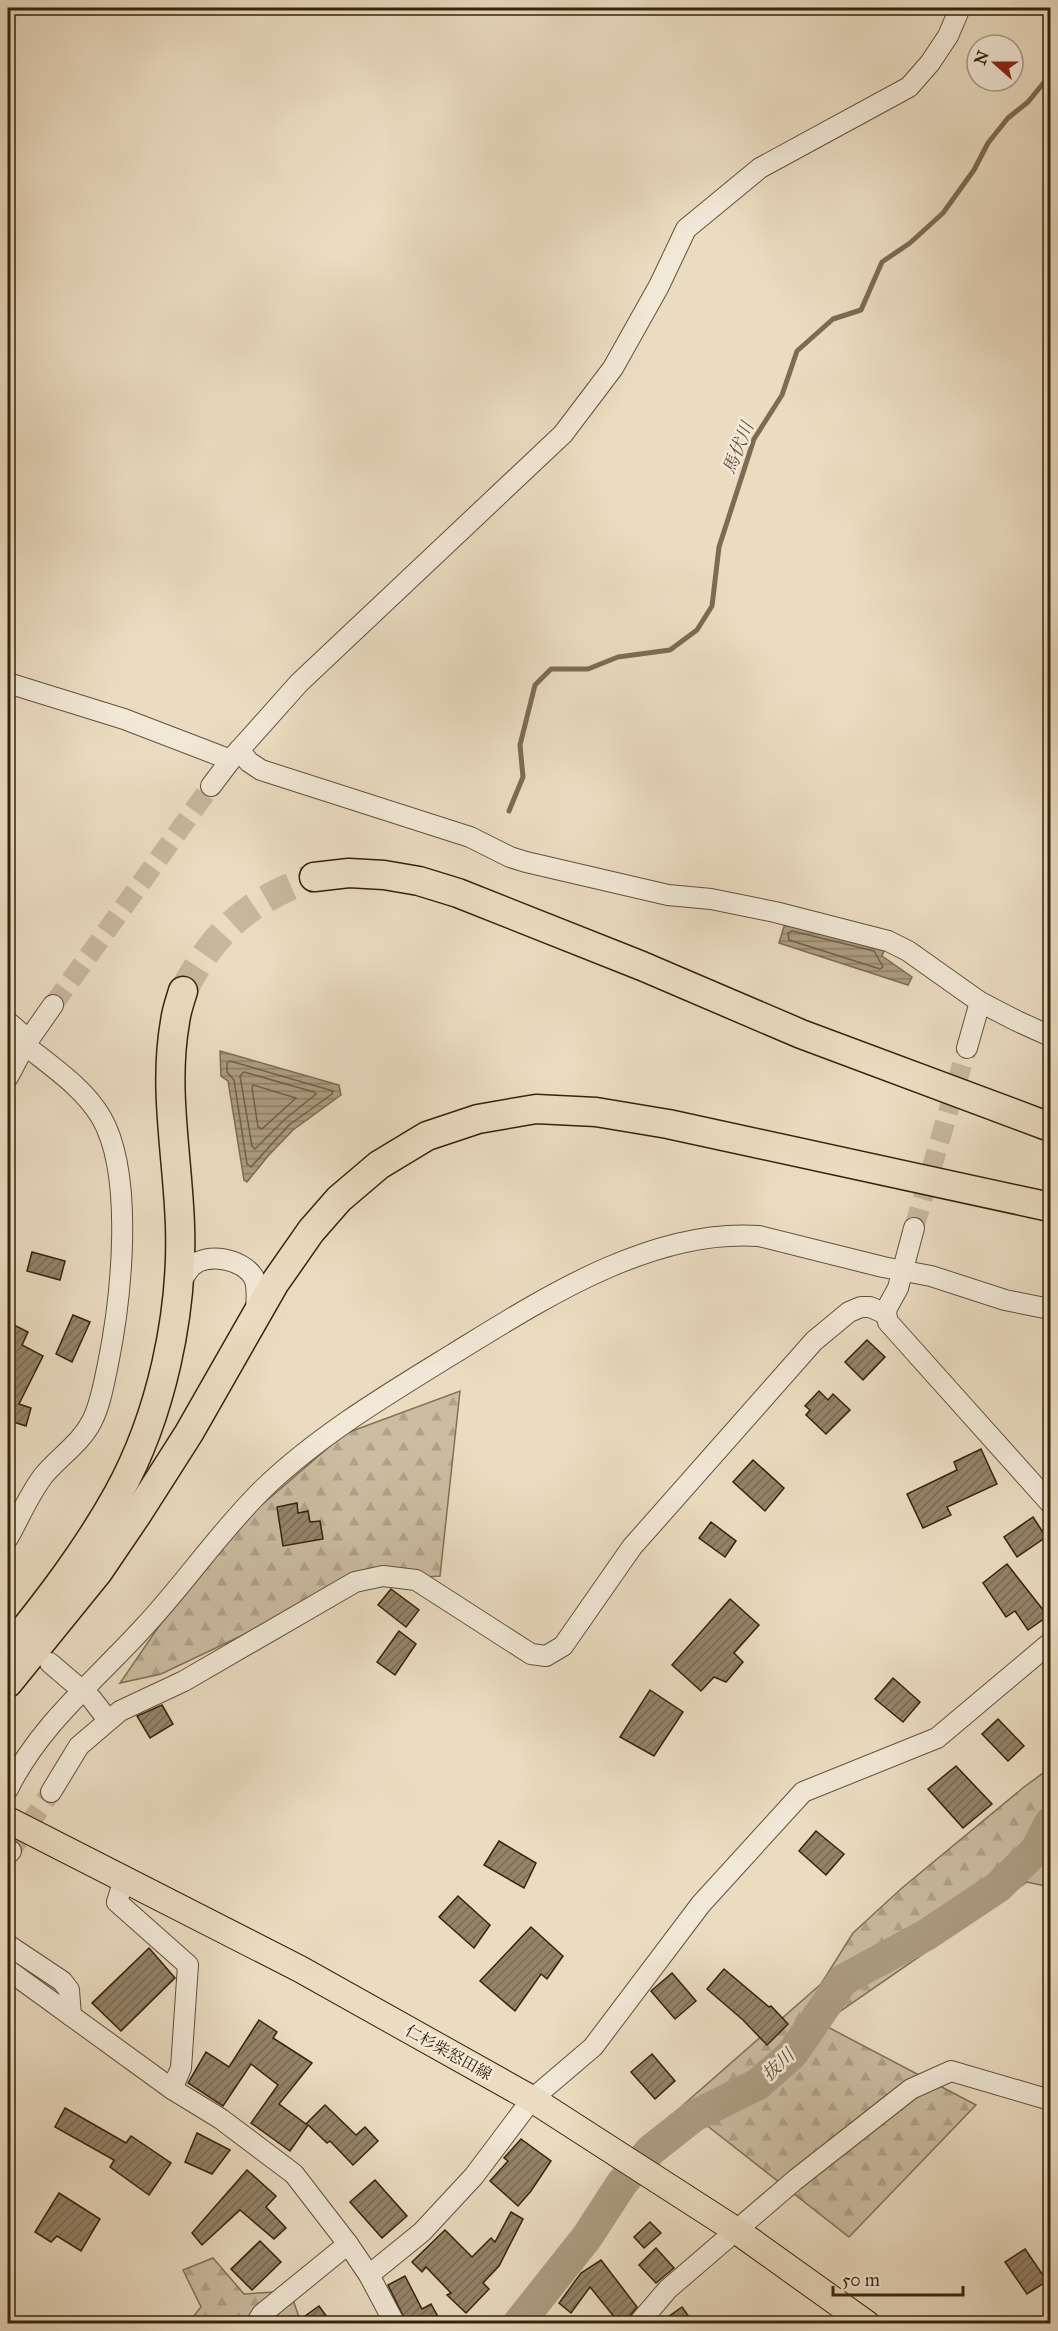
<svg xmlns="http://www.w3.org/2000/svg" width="1058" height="2331" font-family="'IM FELL Great Primer','Noto Serif JP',serif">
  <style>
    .forest { fill: url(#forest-firs); stroke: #807056; stroke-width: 1.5 }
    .water { fill: url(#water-rules); stroke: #7d6c52; stroke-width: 1.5 }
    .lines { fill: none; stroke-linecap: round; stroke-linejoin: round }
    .shore { stroke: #716046; stroke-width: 1.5 }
    .stream { stroke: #7d6c52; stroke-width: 5 }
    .river { stroke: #ad9d82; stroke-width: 32 }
    .building { fill: url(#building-hatch); stroke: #352309; stroke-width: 1.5 }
    .minor-tunnel { stroke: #c7b79c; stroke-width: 20; stroke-dasharray: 20 10; stroke-linecap: butt }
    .highway-tunnel { stroke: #c7b79c; stroke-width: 28; stroke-dasharray: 28 14; stroke-linecap: butt }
    .minor-casing { stroke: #625137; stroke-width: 22 }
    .major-casing { stroke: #352309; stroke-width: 28 }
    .highway-casing { stroke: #352309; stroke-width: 31 }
    .minor { stroke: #f2e8d7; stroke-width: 20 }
    .major { stroke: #ebdcc1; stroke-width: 26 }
    .highway { stroke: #ebdcc1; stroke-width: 28 }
    .labels { text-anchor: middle; stroke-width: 5; stroke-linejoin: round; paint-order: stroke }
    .street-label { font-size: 16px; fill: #352309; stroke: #f2e8d7 }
    .water-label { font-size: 18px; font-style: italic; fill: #5f4e33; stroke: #f2e8d7 }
  </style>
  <defs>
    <pattern id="forest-firs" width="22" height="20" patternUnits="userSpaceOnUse" patternTransform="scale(1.5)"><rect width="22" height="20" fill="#ccbda2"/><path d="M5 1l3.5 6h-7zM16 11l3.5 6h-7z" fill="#b0a28a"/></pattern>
    <pattern id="water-rules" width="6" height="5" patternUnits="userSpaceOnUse" patternTransform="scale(1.5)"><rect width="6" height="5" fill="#ad9d82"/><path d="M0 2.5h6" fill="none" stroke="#8e8069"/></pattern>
    <pattern id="building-hatch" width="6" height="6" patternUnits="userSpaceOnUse" patternTransform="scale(1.5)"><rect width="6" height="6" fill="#948369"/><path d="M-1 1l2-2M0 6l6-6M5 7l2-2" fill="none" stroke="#7a6b55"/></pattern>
  </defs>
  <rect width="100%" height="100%" fill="#ebdcc1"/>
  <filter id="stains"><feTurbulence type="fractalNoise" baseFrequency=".00333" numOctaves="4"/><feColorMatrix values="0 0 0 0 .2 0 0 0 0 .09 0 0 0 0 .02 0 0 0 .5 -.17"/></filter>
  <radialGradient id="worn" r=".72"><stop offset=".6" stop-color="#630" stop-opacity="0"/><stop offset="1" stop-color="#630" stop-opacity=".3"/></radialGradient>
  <g class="forest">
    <polygon points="460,1391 440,1576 355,1582 161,1674 120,1683 214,1546 344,1434"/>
    <polygon points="1050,1768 1050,1887 1027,1882 822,2024 976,2105 849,2237 682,2106 821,1984 853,1933 902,1888 1024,1787"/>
    <polygon points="213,2258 244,2294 290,2291 301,2323 188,2323 201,2307 183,2270"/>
  </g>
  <g class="water">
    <polygon points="785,923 885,948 882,956 912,977 908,985 779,943"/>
    <polygon points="220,1051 339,1085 341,1095 293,1130 268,1156 247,1182 244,1180 228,1081 221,1076"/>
  </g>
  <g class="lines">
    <g class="shore">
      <polygon points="792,931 874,951 883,967 880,969 789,940 788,933"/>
      <polygon points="230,1061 333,1091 332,1094 289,1125 251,1167 247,1164 234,1080 227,1072 227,1063"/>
      <polygon points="244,1072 314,1092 316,1094 284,1120 255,1149 252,1146 240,1076"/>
      <polygon points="253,1085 296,1098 262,1129 258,1127 252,1088"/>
    </g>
    <polyline class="stream" points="509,811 523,777 520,745 535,685 551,669 588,669 618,657 670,650 697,630 712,606 719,547 754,439 782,395 797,351 833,319 861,310 882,262 910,243 943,213 974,170 988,143 1008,118 1028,102 1050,75"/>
    <polyline class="river" points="518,2324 587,2237 622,2183 651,2150 694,2116 758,2084 792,2054 843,1980 926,1935 998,1887 1036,1850 1050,1823"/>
  </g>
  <g class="building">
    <polygon points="32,1252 65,1261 60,1280 27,1271"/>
    <polygon points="73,1315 90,1322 72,1362 56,1354"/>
    <polygon points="12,1324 28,1332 22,1345 43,1356 19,1404 31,1408 26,1426 10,1421 8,1427 8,1334"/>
    <polygon points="867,1340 885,1357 863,1380 845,1362"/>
    <polygon points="819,1391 828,1400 833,1394 850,1410 826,1434 806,1415 810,1410 805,1406"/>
    <polygon points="981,1449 997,1484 947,1507 951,1515 923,1528 907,1494 957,1470 954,1462"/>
    <polygon points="753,1460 784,1488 765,1511 733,1482"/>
    <polygon points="297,1503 298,1513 308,1511 310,1522 320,1521 323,1539 283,1546 277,1507"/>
    <polygon points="1033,1517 1046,1537 1017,1557 1004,1537"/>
    <polygon points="711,1522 736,1541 725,1557 699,1538"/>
    <polygon points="1007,1564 1048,1616 1028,1630 1015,1611 1006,1617 983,1583"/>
    <polygon points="391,1589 419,1610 406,1627 378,1605"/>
    <polygon points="730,1599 759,1625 734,1653 743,1662 726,1682 714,1677 701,1691 672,1665"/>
    <polygon points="399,1631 416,1644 395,1675 377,1662"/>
    <polygon points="893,1678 920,1702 903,1722 875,1699"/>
    <polygon points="650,1690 683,1712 654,1756 620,1737"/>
    <polygon points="162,1705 173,1724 150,1738 137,1716"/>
    <polygon points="998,1719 1024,1746 1008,1761 982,1734"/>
    <polygon points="956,1766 992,1804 963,1828 928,1789"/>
    <polygon points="816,1831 844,1854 826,1875 799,1851"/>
    <polygon points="499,1841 536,1863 524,1888 484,1865"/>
    <polygon points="458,1896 490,1925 474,1948 439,1917"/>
    <polygon points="531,1927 563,1956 547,1979 541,1974 515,2011 480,1981"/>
    <polygon points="149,1948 175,1978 121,2031 92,2003"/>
    <polygon points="724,1969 769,2007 771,2006 788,2024 767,2045 743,2020 707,1989"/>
    <polygon points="672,1973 696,2001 675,2019 651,1991"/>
    <polygon points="259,2020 277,2032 273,2038 312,2063 279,2104 306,2124 325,2105 356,2135 365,2127 378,2141 353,2165 330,2141 327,2143 308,2125 290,2151 251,2123 278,2085 251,2064 223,2106 188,2083 206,2052 229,2067"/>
    <polygon points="652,2054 675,2081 655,2099 631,2072"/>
    <polygon points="65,2108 126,2143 131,2136 171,2163 149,2195 110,2167 114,2160 55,2127"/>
    <polygon points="197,2133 230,2150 212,2174 185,2162"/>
    <polygon points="521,2139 551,2161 531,2191 518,2206 490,2181 508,2161 504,2158"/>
    <polygon points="247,2170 276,2196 266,2207 286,2228 274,2239 240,2210 202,2245 192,2233"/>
    <polygon points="375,2180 407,2216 382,2238 350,2202"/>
    <polygon points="59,2193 100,2219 81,2251 57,2236 51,2242 35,2232"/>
    <polygon points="511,2212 523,2219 499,2266 483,2283 489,2289 466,2313 447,2295 451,2293 426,2267 422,2272 412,2262 445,2230 472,2257 491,2238 495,2242"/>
    <polygon points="650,2222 661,2233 644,2248 634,2237"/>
    <polygon points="260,2241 281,2262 252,2290 231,2269"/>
    <polygon points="656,2248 674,2268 656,2283 639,2265"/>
    <polygon points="1025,2249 1047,2281 1027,2294 1005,2262"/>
    <polygon points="601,2260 637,2307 629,2317 626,2324 620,2324 590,2287 571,2313 559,2303 581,2273"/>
    <polygon points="405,2276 422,2309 431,2304 442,2324 407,2324 388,2285"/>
    <polygon points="319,2306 332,2324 294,2324"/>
    <polygon points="682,2307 694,2324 658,2324"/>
  </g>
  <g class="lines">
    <g class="minor-tunnel">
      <polyline points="53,1005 211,786"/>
      <polyline points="914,1228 967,1048"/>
      <polyline points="11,1851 51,1792"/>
    </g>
    <path class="highway-tunnel" d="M 183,991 C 217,928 247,902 314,877"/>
    <defs>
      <g id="minor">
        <polyline points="8,683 124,719 231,760"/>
        <polyline points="239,750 249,762 261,770 470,837 510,857 526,862 668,895 711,899 775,912 888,941 908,951 980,1002 1017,1021 1050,1036"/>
        <polyline points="211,786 233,757 299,683 563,434 613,368 659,286 686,229 760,168 909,87 930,63 948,36 960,8"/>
        <polyline points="8,1022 29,1040"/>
        <polyline points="967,1048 980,1002"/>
        <polyline points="8,1077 25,1045 53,1005"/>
        <polyline points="914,1228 898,1288 887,1308 886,1314 888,1322 1050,1503"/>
        <path d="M 178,1286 C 182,1280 187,1271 192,1266 C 208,1252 241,1259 253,1276 C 259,1286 256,1302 256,1313"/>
        <path d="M 8,1538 C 20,1517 29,1494 44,1475 C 60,1456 81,1443 92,1421 C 101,1403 104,1382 108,1364 C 121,1300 135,1175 101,1117 C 83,1087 52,1067 25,1045"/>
        <polyline points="50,1663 91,1698 108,1720"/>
        <path d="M 8,1789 C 40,1724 96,1680 144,1627 C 186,1582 220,1531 264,1488 C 319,1435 388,1394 453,1354 C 541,1300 651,1228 759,1236 L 883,1267 L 931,1276 L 1005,1300 L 1050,1309"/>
        <polyline points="51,1792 79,1746 120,1711 184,1681 355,1582 383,1576 416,1580 531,1654 546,1656 563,1646 632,1547 814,1341 849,1312 861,1307 870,1307 886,1314"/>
        <polyline points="8,1854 11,1851"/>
        <polyline points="124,1879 117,1902 188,1965 181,2068 172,2089"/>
        <polyline points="8,1945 62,1981 69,1990 71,2016"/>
        <polyline points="8,1970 172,2089 221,2119 294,2174 348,2244 369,2275 395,2324"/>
        <polyline points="369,2275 422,2232 474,2176 532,2099 593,2047 701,1904 803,1792 937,1738 1050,1643"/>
        <polyline points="256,2324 262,2314 348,2244"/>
        <polyline points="638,2324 668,2289 795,2180 911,2089 951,2071 1050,2100"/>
      </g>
      <polyline id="major" points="8,1820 300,1969 532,2099 737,2231 867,2324"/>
      <g id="highway">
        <polyline points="314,877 349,873 384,875 419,881 458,893 642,966 801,1034 1050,1127"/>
        <path d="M 8,1650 C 48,1601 87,1550 118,1494 C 161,1416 183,1315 180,1226 C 178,1159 163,1089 175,1022 C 176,1012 180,1001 183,991"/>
        <polyline points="8,1683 98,1572 138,1513 189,1433 274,1284 311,1231 339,1199 379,1165 427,1136 478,1119 536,1109 596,1112 668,1124 1050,1207"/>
      </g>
    </defs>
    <use href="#minor" class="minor-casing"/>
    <use href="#major" class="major-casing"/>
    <use href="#highway" class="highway-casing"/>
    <use href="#minor" class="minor"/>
    <use href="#major" class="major"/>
    <use href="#highway" class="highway"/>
  </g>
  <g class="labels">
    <g class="street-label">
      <text transform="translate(449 2052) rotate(29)" y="6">仁杉柴怒田線</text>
    </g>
    <g class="water-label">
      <text transform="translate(738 448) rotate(-68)" y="6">馬伏川</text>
      <text transform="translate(778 2065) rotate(-44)" y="6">抜川</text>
    </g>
  </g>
  <rect width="1058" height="2331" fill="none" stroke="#ebdcc1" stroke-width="30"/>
  <rect x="9" y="9" width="1040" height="2313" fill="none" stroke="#352309" stroke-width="3"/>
  <rect x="15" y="15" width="1028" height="2301" fill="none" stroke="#352309" stroke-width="1.5"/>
  <g transform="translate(995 63) rotate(291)"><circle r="28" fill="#f2e8d7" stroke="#a69985" stroke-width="1.5"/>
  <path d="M0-4.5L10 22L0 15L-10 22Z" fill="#8f2418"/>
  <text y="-9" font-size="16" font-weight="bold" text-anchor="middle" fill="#352309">N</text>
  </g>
  <path d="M833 2286v9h130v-9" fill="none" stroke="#352309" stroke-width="3"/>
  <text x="842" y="2286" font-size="18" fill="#352309" stroke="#f2e8d7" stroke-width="4.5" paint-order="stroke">50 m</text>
  <rect width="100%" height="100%" filter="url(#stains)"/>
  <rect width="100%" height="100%" fill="url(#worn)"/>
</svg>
